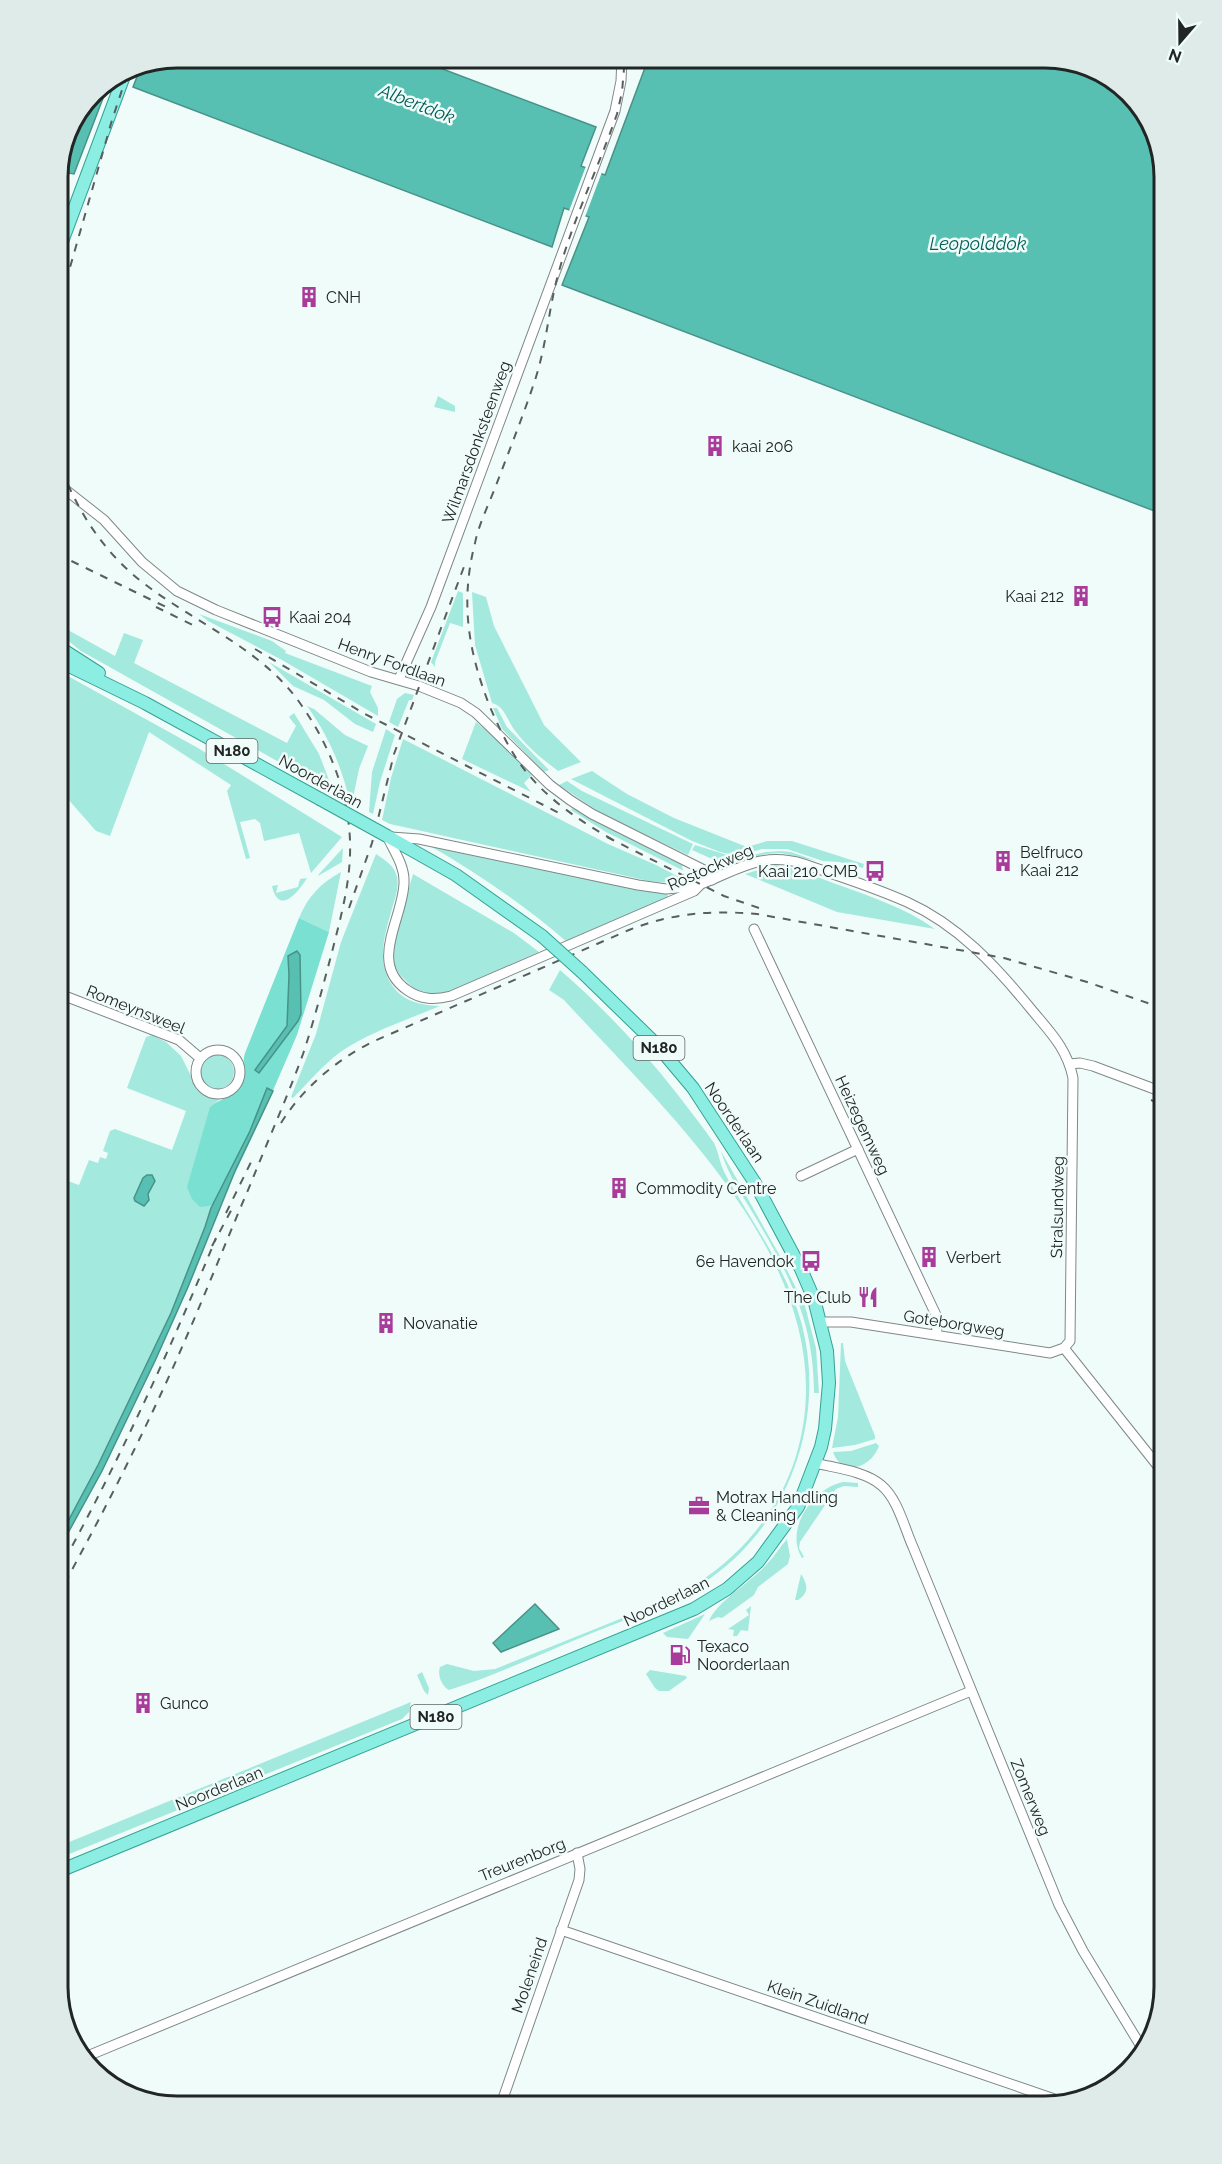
<svg xmlns="http://www.w3.org/2000/svg" width="1222" height="2164" font-family="Raleway,sans-serif">
  <style>
    .green { fill: #a4e9de }
    .forest { fill: #7ae0d1 }
    .water { fill: #58c0b2; stroke: #489288; stroke-width: 1.5 }
    .pier { fill: #f0fcfa }
    .lines { fill: none; stroke-linecap: round; stroke-linejoin: round }
    .minor-casing { stroke: #7e8886; stroke-width: 11 }
    .major-casing { stroke: #34a194; stroke-width: 14 }
    .minor { stroke: #fff; stroke-width: 9 }
    .major { stroke: #8ceee3; stroke-width: 12 }
    .rail { stroke: #585f5e; stroke-width: 2; stroke-dasharray: 8 8; stroke-linecap: butt }
    .major-bridge-casing { stroke: #34a194; stroke-width: 14; stroke-linecap: butt }
    .major-bridge { stroke: #8ceee3; stroke-width: 12 }
    .labels { text-anchor: middle; stroke-width: 5; stroke-linejoin: round; paint-order: stroke }
    .shield { fill: #f0fcfa; stroke: #5f6665; stroke-width: 1.5 }
    .shield-label { font-size: 15px; font-weight: bold; fill: #212625 }
    .poi-label { font-size: 16px; fill: #212625; stroke: #f0fcfa; text-anchor: start }
    .street-label { font-size: 16px; fill: #212625; stroke: #f0fcfa }
    .water-label { font-size: 18px; font-style: italic; fill: #015f56; stroke: #f0fcfa }
    .rim { fill: none; stroke: #212625; stroke-width: 3 }
  </style>
  <rect width="100%" height="100%" fill="#f0fcfa"/>
  <g class="green">
    <polygon points="438,396 455,406 455,412 434,407"/>
    <polygon points="458,591 463,593 463,627 450,623 435,662 435,667 431,662"/>
    <path d="M 472,592 L 486,597 L 494,626 L 544,725 L 581,762 L 558,771 C 542,759 525,745 513,728 C 507,719 504,706 492,703 L 475,645 Z"/>
    <polygon points="199,614 272,641 286,651 285,653 372,686 370,692 378,708 378,716 282,660 208,621"/>
    <polygon points="59,625 115,656 124,633 143,640 134,663 287,743 296,726 289,717 294,713 319,754 334,793 81,651 57,632"/>
    <polygon points="269,662 376,724 373,732 355,724 324,700 293,686"/>
    <polygon points="57,670 198,748 342,837 311,873 299,833 264,841 260,823 255,819 240,822 250,858 246,859 227,791 231,785 149,732 110,836 96,831 67,798 57,825"/>
    <polygon points="405,693 414,695 412,700 409,700 398,727 389,722 397,699"/>
    <path d="M 307,706 L 314,709 L 345,735 L 368,746 L 359,769 L 352,803 L 350,802 C 341,765 329,737 307,706 Z"/>
    <polygon points="493,708 497,708 507,727 549,770 544,772 502,729"/>
    <polygon points="476,722 499,741 532,775 524,783 531,792 462,759"/>
    <polygon points="386,729 395,735 380,782 373,814 369,812 372,772"/>
    <path d="M 403,739 L 608,844 L 656,865 L 681,878 C 669,887 644,880 631,877 L 390,824 L 382,820 L 391,778 Z"/>
    <polygon points="592,771 627,794 674,818 747,847 767,841 792,841 864,864 863,868 839,862 823,861 787,849 762,849 739,856 720,852 692,841 571,779"/>
    <polygon points="567,781 582,791 693,844 688,855 602,814 559,785"/>
    <polygon points="572,808 683,865 682,868 684,871 606,832 571,810"/>
    <polygon points="695,845 737,858 766,852 781,851 791,852 817,861 781,853 766,854 731,863 721,863 692,850"/>
    <path d="M 430,846 L 645,891 L 667,893 L 668,897 L 567,942 C 524,905 479,874 430,846 Z"/>
    <polygon points="343,848 342,862 318,876 319,874"/>
    <path d="M 376,854 C 386,861 394,865 397,877 C 399,887 396,896 393,905 C 386,931 375,960 392,985 C 403,1002 421,1005 440,1006 C 407,1020 369,1032 339,1053 C 322,1066 308,1083 293,1098 L 291,1097 L 316,1034 L 341,942 Z"/>
    <path d="M 775,865 C 796,867 814,876 833,883 C 869,896 904,907 935,929 L 837,912 L 745,874 Z"/>
    <path d="M 341,872 L 329,932 L 299,918 C 308,896 321,883 341,872 Z"/>
    <polygon points="413,874 514,933 539,952 451,991 431,995 413,988 400,975 395,967 392,949"/>
    <path d="M 307,878 C 299,891 279,917 272,886 L 278,885 L 276,893 L 298,887 L 300,879 Z"/>
    <path d="M 560,970 C 604,1008 642,1049 678,1095 C 690,1111 703,1127 714,1143 C 718,1151 719,1159 722,1167 C 725,1175 730,1182 734,1190 C 760,1233 789,1276 802,1325 C 827,1422 787,1531 700,1585 C 664,1608 620,1621 580,1638 C 538,1655 492,1677 449,1690 C 442,1686 437,1675 440,1667 L 447,1664 L 474,1671 L 495,1669 C 535,1653 575,1637 615,1621 C 644,1609 673,1599 699,1582 C 744,1553 780,1508 796,1456 C 850,1277 673,1119 564,1000 L 549,990 Z"/>
    <polygon points="152,1035 166,1042 181,1056 198,1090 207,1096 220,1099 210,1107 223,1199 188,1287 155,1361 102,1471 57,1553 57,1177 79,1185 89,1160 98,1163 100,1157 106,1159 108,1153 103,1151 110,1131 115,1129 172,1150 186,1111 127,1088 146,1037"/>
    <circle cx="217" cy="1072" r="17"/>
    <path d="M 721,1151 L 780,1256 L 805,1306 L 816,1348 L 819,1393 L 814,1393 C 814,1324 791,1278 757,1220 C 744,1197 728,1176 721,1151 Z"/>
    <polygon points="841,1343 843,1343 845,1361 875,1436 875,1439 855,1445 832,1448 838,1417"/>
    <path d="M 876,1443 L 879,1446 C 871,1468 842,1478 833,1452 L 851,1451 Z"/>
    <path d="M 843,1482 L 858,1483 L 858,1487 L 844,1486 L 836,1489 L 800,1542 L 799,1548 L 804,1557 L 802,1558 C 784,1530 813,1488 843,1482 Z"/>
    <path d="M 787,1539 L 790,1556 L 788,1564 L 758,1587 L 754,1595 L 722,1618 L 718,1617 L 709,1621 C 716,1602 751,1582 766,1565 C 774,1557 780,1547 787,1539 Z"/>
    <path d="M 801,1574 C 808,1585 809,1593 798,1600 L 795,1600 Z"/>
    <polygon points="751,1606 748,1631 741,1630 737,1636 733,1636 734,1630 728,1629 749,1615 746,1610"/>
    <polygon points="705,1614 688,1639 667,1637 663,1633"/>
    <polygon points="650,1670 686,1676 687,1678 669,1691 659,1691 655,1688 646,1674"/>
    <polygon points="422,1672 429,1688 428,1695 424,1691 417,1675"/>
    <polygon points="411,1702 409,1712 402,1719 57,1859 57,1847"/>
  </g>
  <path class="forest" d="M 299,918 L 329,932 L 297,1035 L 262,1116 L 223,1199 L 209,1206 L 200,1207 L 192,1199 L 187,1187 L 210,1107 C 223,1096 240,1097 243,1077 C 245,1069 242,1062 245,1053 Z"/>
  <g class="water">
    <polygon points="176,57 411,57 596,127 581,166 605,175 649,57 1036,57 1126,91 1156,130 1165,176 1165,515 562,285 589,217 564,208 552,247 133,87 142,64"/>
    <path d="M 110,80 L 74,174 L 57,171 C 62,133 77,101 110,80 Z"/>
    <polygon points="297,951 300,955 301,1014 298,1021 259,1073 255,1070 287,1026 289,975 288,956"/>
    <polygon points="267,1088 273,1091 235,1171 188,1287 155,1361 102,1471 57,1553 57,1542 98,1465 149,1359 171,1313 205,1227 211,1208 250,1131"/>
    <polygon points="147,1175 152,1175 155,1181 148,1194 149,1200 144,1206 135,1201 134,1198 143,1178"/>
    <polygon points="535,1604 559,1629 501,1652 493,1643"/>
  </g>
  <polygon class="pier" points="586,166 602,172 585,217 569,211"/>
  <g class="lines">
    <defs>
      <g id="minor">
        <polyline points="57,483 104,520 142,562 177,591 216,610 371,672 419,686 461,703 476,713 550,785 570,800 592,814 704,870 712,880"/>
        <polyline points="399,679 431,607 615,111 621,81 622,57"/>
        <path d="M 387,836 C 394,851 405,866 404,883 C 403,919 368,963 407,990 C 421,1000 435,1000 451,996 L 694,891 L 701,884 C 740,869 761,851 804,864 C 838,876 874,887 907,902 C 958,925 996,966 1031,1009 C 1049,1031 1067,1048 1073,1078 L 1070,1341 L 1064,1348 L 1050,1353 L 851,1322 L 820,1322"/>
        <polyline points="391,837 419,839 638,885 666,889 698,886"/>
        <polyline points="754,929 936,1315 937,1335"/>
        <polyline points="57,993 179,1040 200,1058"/>
        <circle cx="218" cy="1072" r="22"/>
        <polyline points="1070,1064 1080,1063 1093,1066 1165,1093"/>
        <polyline points="801,1176 858,1149"/>
        <polyline points="1064,1348 1165,1475"/>
        <path d="M 815,1463 C 835,1468 865,1471 881,1485 C 898,1499 904,1527 913,1547 L 1059,1905 L 1083,1951 L 1145,2053"/>
        <polyline points="561,1930 1066,2103"/>
        <polyline points="85,2057 971,1691"/>
        <polyline points="500,2107 579,1880 580,1869 577,1853"/>
      </g>
      <g id="major">
        <polyline points="57,255 127,68"/>
        <polyline points="57,646 99,673"/>
        <polyline points="57,660 145,703 320,799"/>
        <polyline points="387,836 456,875 542,936"/>
        <polyline points="57,1872 694,1609 727,1589 758,1562 798,1507 821,1447 825,1429 829,1383 827,1351 814,1299 801,1269 755,1183 693,1088 656,1044 582,972"/>
      </g>
    </defs>
    <use href="#minor" class="minor-casing"/>
    <use href="#major" class="major-casing"/>
    <use href="#minor" class="minor"/>
    <use href="#major" class="major"/>
    <g class="rail">
      <polyline points="57,313 112,120 130,66"/>
      <polyline points="57,554 166,607"/>
      <polyline points="156,607 199,628"/>
      <polyline points="255,649 365,714 561,814"/>
      <polyline points="607,837 724,896 762,909"/>
      <path d="M 613,840 C 582,822 551,802 528,774 C 511,754 500,730 490,707 C 468,651 460,602 475,543 C 479,524 488,506 495,488 C 509,451 524,414 536,377 C 547,342 549,306 559,271 C 574,217 599,166 617,114 L 622,92 L 625,57"/>
      <polyline points="349,908 372,843 394,754 465,564"/>
      <polyline points="1151,1100 1165,1106"/>
      <path d="M 281,1123 C 303,1088 335,1061 372,1042 L 629,930 C 672,913 712,910 757,914 L 1004,958 L 1087,982 L 1165,1009"/>
      <polyline points="226,1213 254,1156"/>
      <polyline points="212,1246 233,1207"/>
      <path d="M 57,1574 C 117,1465 169,1353 216,1238"/>
      <path d="M 57,1597 C 98,1523 136,1449 171,1372 C 199,1310 224,1246 251,1183 C 268,1140 287,1098 303,1054 C 314,1021 323,986 332,952 C 340,920 349,888 350,855 C 352,802 332,749 302,706 C 264,650 199,625 146,585 C 103,553 74,507 57,456"/>
    </g>
    <defs>
      <g id="major-bridge">
        <polyline points="320,799 387,836"/>
        <polyline points="542,936 582,972"/>
      </g>
    </defs>
    <use href="#major-bridge" class="major-bridge-casing"/>
    <use href="#major-bridge" class="major-bridge"/>
  </g>
  <defs>
    <symbol id="building-bare" viewBox="-9 -9 18 18"><path d="M-4-6H4V6H1V3H-1V6H-4ZM-2.5-4.3h1.7v1.8h-1.7ZM.8-4.3h1.7v1.8H.8ZM-2.5-1h1.7V.8h-1.7ZM.8-1h1.7V.8H.8Z" fill="#a93c9a" stroke="#f0fcfa" stroke-width="2.5" paint-order="stroke"/></symbol>
    <symbol id="bus-bare" viewBox="-9 -9 18 18"><path d="M-5-6H5V4H4V6H2V4H-2V6H-4V4H-5ZM-3.5-4V0h7V-4ZM-3.5 1.2v1.5H-2V1.2ZM2 1.2v1.5H3.5V1.2Z" fill="#a93c9a" stroke="#f0fcfa" stroke-width="2.5" paint-order="stroke"/></symbol>
    <symbol id="restaurant-bare" viewBox="-9 -9 18 18"><path d="M-5-6h1v4h1v-4h1v4h1v-4h1v5L-1.5 .5V6h-2V.5L-5-1ZM5-6V6H3V1.5H1.5Q1.5-4 5-6Z" fill="#a93c9a" stroke="#f0fcfa" stroke-width="2.5" paint-order="stroke"/></symbol>
    <symbol id="office-bare" viewBox="-9 -9 18 18"><path d="M-6-3h4V-5.5h4V-3h4V5H-6ZM-1-4.5V-3h2v-1.5ZM-6 0V1H6V0Z" fill="#a93c9a" stroke="#f0fcfa" stroke-width="2.5" paint-order="stroke"/></symbol>
    <symbol id="fuel-bare" viewBox="-9 -9 18 18"><path d="M-5.5-6h7V0h2V4h1.3V-2.5L3-4.5l.8-.8L6-3V5H2.5V1h-1V6h-7ZM-4.2-4.7v3.2H.2V-4.7Z" fill="#a93c9a" stroke="#f0fcfa" stroke-width="2.5" paint-order="stroke"/></symbol>
  </defs>
  <g fill-rule="evenodd">
    <use href="#building-bare" x="294" y="282" width="30" height="30"/>
    <use href="#building-bare" x="700" y="431" width="30" height="30"/>
    <use href="#building-bare" x="1066" y="581" width="30" height="30"/>
    <use href="#bus-bare" x="257" y="602" width="30" height="30"/>
    <use href="#building-bare" x="988" y="846" width="30" height="30"/>
    <use href="#bus-bare" x="860" y="856" width="30" height="30"/>
    <use href="#building-bare" x="604" y="1173" width="30" height="30"/>
    <use href="#building-bare" x="914" y="1242" width="30" height="30"/>
    <use href="#bus-bare" x="796" y="1246" width="30" height="30"/>
    <use href="#restaurant-bare" x="853" y="1282" width="30" height="30"/>
    <use href="#building-bare" x="371" y="1308" width="30" height="30"/>
    <use href="#office-bare" x="684" y="1491" width="30" height="30"/>
    <use href="#fuel-bare" x="665" y="1640" width="30" height="30"/>
    <use href="#building-bare" x="128" y="1688" width="30" height="30"/>
  </g>
  <g class="labels">
    <g class="shield">
      <rect x="206.5" y="739" width="51" height="24" rx="4.5"/>
      <rect x="633.5" y="1036" width="51" height="24" rx="4.5"/>
      <rect x="410.5" y="1705" width="51" height="24" rx="4.5"/>
    </g>
    <g class="shield-label">
      <text x="232" y="756">N180</text>
      <text x="659" y="1053">N180</text>
      <text x="436" y="1722">N180</text>
    </g>
    <g class="poi-label">
      <text x="326" y="303">CNH</text>
      <text x="732" y="452">kaai 206</text>
      <text x="1064" y="602" text-anchor="end">Kaai 212</text>
      <text x="289" y="623">Kaai 204</text>
      <text x="1020" y="858">Belfruco<tspan x="1020" dy="18">Kaai 212</tspan></text>
      <text x="858" y="877" text-anchor="end">Kaai 210 CMB</text>
      <text x="636" y="1194">Commodity Centre</text>
      <text x="946" y="1263">Verbert</text>
      <text x="794" y="1267" text-anchor="end">6e Havendok</text>
      <text x="851" y="1303" text-anchor="end">The Club</text>
      <text x="403" y="1329">Novanatie</text>
      <text x="716" y="1503">Motrax Handling<tspan x="716" dy="18">&amp; Cleaning</tspan></text>
      <text x="697" y="1652">Texaco<tspan x="697" dy="18">Noorderlaan</tspan></text>
      <text x="160" y="1709">Gunco</text>
    </g>
    <g class="street-label">
      <text transform="translate(476 442) rotate(-70)" y="6">Wilmarsdonksteenweg</text>
      <text transform="translate(392 662) rotate(20)" y="6">Henry Fordlaan</text>
      <text transform="translate(321 781) rotate(29)" y="6">Noorderlaan</text>
      <text transform="translate(710 867) rotate(-24)" y="6">Rostockweg</text>
      <text transform="translate(136 1009) rotate(22)" y="6">Romeynsweel</text>
      <text transform="translate(735 1122) rotate(56)" y="6">Noorderlaan</text>
      <text transform="translate(863 1125) rotate(65)" y="6">Heizegemweg</text>
      <text transform="translate(1057 1207) rotate(-89)" y="6">Stralsundweg</text>
      <text transform="translate(954 1323) rotate(9)" y="6">Goteborgweg</text>
      <text transform="translate(666 1601) rotate(-26)" y="6">Noorderlaan</text>
      <text transform="translate(219 1788) rotate(-22)" y="6">Noorderlaan</text>
      <text transform="translate(1031 1797) rotate(68)" y="6">Zomerweg</text>
      <text transform="translate(522 1859) rotate(-22)" y="6">Treurenborg</text>
      <text transform="translate(529 1975) rotate(-71)" y="6">Moleneind</text>
      <text transform="translate(818 2002) rotate(19)" y="6">Klein Zuidland</text>
    </g>
    <g class="water-label">
      <text transform="translate(417 104) rotate(21)" y="6">Albertdok</text>
      <text x="978" y="250">Leopolddok</text>
    </g>
  </g>
  <path d="M0 0H1222V2164H0ZM177 68H1045A109 109 0 0 1 1154 177V1987A109 109 0 0 1 1045 2096H177A109 109 0 0 1 68 1987V177A109 109 0 0 1 177 68Z" fill="#dfebe9" fill-rule="evenodd"/>
  <path class="rim" d="M177 68H1045A109 109 0 0 1 1154 177V1987A109 109 0 0 1 1045 2096H177A109 109 0 0 1 68 1987V177A109 109 0 0 1 177 68Z"/>
  <g transform="translate(1180 42) rotate(200)" stroke="#f0fcfa" stroke-width="4.5" paint-order="stroke">
  <path d="M0-4.5L10 22L0 15L-10 22Z" fill="#212625"/>
  <text y="-9" font-size="16" font-weight="bold" text-anchor="middle" fill="#212625">N</text>
  </g>
</svg>
